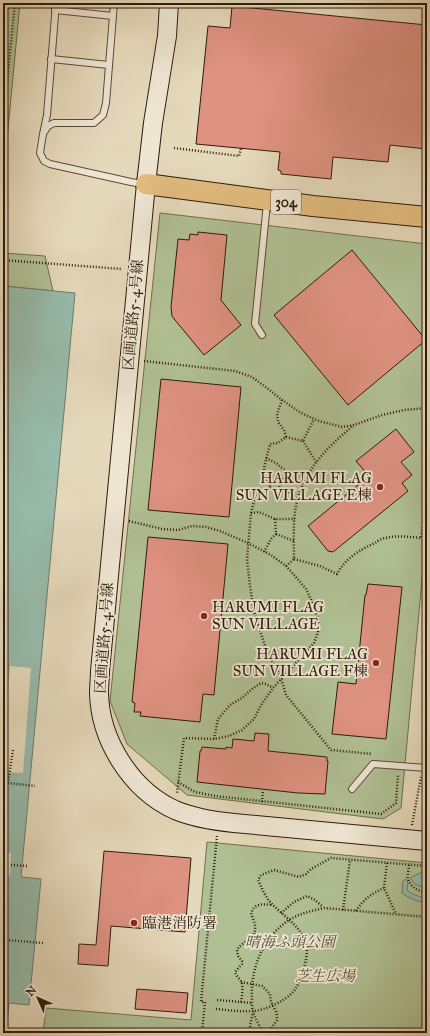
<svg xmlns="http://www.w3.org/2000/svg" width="430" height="1036" font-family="'IM FELL Great Primer','Noto Serif JP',serif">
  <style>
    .green { fill: #b0c094; stroke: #706d4f }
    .water { fill: #97bbab; stroke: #6d7b6b }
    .pier { fill: #e5d9bb }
    .building { fill: #df9281; stroke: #2f1a0a }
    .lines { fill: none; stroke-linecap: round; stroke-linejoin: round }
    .lane-casing { stroke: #5c4a36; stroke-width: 8 }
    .secondary-casing { stroke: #2f1a0a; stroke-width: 20 }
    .primary-casing { stroke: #2f1a0a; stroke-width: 22 }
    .path { stroke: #2f1a0a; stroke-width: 2.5; stroke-dasharray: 1 2; stroke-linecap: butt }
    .lane { stroke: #eee6d3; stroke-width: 6 }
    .secondary { stroke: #eee6d3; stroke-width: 18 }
    .primary { stroke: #e2bc7e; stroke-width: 20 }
    .poi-dot { fill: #8f2418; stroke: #eee6d3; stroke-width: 1.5 }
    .labels { text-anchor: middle; stroke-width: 3.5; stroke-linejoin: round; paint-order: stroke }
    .shield { fill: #eee6d3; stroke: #685746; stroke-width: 1 }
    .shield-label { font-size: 14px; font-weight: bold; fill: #2f1a0a }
    .street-label { font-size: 15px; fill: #2f1a0a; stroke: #eee6d3 }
    .poi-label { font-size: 15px; fill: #2f1a0a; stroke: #eee6d3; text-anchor: end }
    .park-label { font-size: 15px; font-style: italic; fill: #564c33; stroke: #eee6d3 }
  </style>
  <rect width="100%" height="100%" fill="#e5d9bb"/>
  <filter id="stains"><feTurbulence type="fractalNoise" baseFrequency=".005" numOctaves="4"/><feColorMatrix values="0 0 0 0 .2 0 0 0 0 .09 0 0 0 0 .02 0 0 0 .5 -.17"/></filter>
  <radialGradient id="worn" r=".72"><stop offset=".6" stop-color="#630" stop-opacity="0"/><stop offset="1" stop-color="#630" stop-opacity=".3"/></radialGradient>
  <g class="green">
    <polygon points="3,3 20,3 3,182"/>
    <polygon points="160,213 427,244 427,525 401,808 383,819 187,795 127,744 110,701"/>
    <polygon points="3,253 45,256 53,291 3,286"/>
    <polygon points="207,842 427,863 427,1033 43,1033 46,1008 191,1020"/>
  </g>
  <g class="water">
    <polygon points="3,286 75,293 21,877 41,879 29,1005 9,1003 6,1033 3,1033"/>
    <polygon points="422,872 427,872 427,882 422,887 415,884 410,878"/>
    <path d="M 406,879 L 408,882 L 407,890 L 412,894 L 427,899 L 427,903 C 417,901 410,899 402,893 L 403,881 Z"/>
  </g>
  <g class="pier">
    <polygon points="10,666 31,668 23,773 3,772 3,738"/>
    <polygon points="3,853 11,853 10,876 3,875"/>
    <polygon points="3,929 7,929 5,951 3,951"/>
  </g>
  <g class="building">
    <polygon points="232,6 427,25 427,140 426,149 390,145 388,162 333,157 331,179 281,174 281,171 278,170 280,152 196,144 208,26 230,28"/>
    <polygon points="198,232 227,235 221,300 241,325 204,355 175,320 172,316 171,307 178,239 189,240 190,234 198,235"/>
    <polygon points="352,250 426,340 348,405 274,315"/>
    <polygon points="161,379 241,387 229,517 148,510"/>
    <polygon points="396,429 414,452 401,462 412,475 402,483 408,491 333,552 328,551 308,526 369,476 356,461"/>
    <polygon points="148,537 228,544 214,695 203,694 200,722 140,716 141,712 134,712 135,703 132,702"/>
    <polygon points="368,584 402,587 386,739 332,734 338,682 356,684 365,595 366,595"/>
    <polygon points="255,733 269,734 268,751 327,757 327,761 328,761 325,794 298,793 197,782 200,751 201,751 202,747 226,749 226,747 232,748 233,739 254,741"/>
    <polygon points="104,851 191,858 185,932 111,926 108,966 78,964 79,944 96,945"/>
    <polygon points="137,989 188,993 186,1013 135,1009"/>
  </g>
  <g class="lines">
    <defs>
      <g id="lane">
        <polyline points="56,3 47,115 43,134 40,153 44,161 50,164 131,182 143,184"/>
        <polyline points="55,10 113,16"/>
        <polyline points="51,59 109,65"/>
        <polyline points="44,132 48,126 54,123 94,123 103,115 106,103 114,3"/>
        <polyline points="262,335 255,324 267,203"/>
        <polyline points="352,789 373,764 427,768"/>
      </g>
      <path id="secondary" d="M 169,3 L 167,36 L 153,123 L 146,184 L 100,671 C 100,678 99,686 99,693 C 100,740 131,790 175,810 C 194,818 214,821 234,823 L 427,841"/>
      <polyline id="primary" points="146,184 313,206 427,217"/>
    </defs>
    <use href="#lane" class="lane-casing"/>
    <use href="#secondary" class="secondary-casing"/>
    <use href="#primary" class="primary-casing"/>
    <g class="path">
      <polyline points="3,122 15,3"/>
      <polyline points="174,148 239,156 241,148"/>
      <polyline points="3,260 122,269"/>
      <polyline points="144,361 235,371 252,377 267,388 282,400 301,413 319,421 342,427 354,425 382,415 404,410 427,408"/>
      <polyline points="282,400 277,414 278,422 284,430 286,437 278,443 270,444 264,468 265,478 271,488 261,493 255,498 251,513 247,559 250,586 254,612 266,649 281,678 286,695 331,750 372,754"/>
      <polyline points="286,437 303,441 314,419"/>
      <polyline points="303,441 316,462"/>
      <polyline points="266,458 276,463 287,472 305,477"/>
      <polyline points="271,488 289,493 298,500"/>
      <polyline points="278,490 287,472"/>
      <polyline points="251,513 259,512 275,519 295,519"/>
      <polyline points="129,521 162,529 178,530 192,526 206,527 220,531 248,543 271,555 286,566 295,576 306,589 313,604 318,619 318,632 314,643 273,688 261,705 254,719 242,730 229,736 214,739 184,738 177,793"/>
      <polyline points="276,534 294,541"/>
      <polyline points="264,552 271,539 276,534 275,519"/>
      <path d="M 294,559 L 320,566 L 337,574 C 345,559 359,550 375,543 C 378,541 382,538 386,538 C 397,535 410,537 421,538 L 423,525 L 427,525"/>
      <path d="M 286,566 L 294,559 C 294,543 293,527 295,512 C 300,474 325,449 354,425"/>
      <polyline points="214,739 218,719 230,705 242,698 252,689 261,683 266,684 273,688"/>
      <polyline points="13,750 8,783 35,786"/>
      <polyline points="423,758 427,716"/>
      <polyline points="178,782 195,792 215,796 381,814 396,803 398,775"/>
      <polyline points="262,802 263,790"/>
      <polyline points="412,825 421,777"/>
      <polyline points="387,863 384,888 396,914"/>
      <polyline points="11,865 27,866"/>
      <path d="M 409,865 C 409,869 407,875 408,879 C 411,888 419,891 427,893"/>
      <polyline points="343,910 350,860"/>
      <path d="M 356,911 C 364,899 371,894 384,888"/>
      <polyline points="281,913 294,902 307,896 315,900 323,907"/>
      <polyline points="254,934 268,942"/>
      <polyline points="6,940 43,943"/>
      <path d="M 241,982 L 262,986 L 270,994 C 271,1003 271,1002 275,1010 C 277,1012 277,1017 277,1020 L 268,1033"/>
      <polyline points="217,1000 252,1003"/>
      <path d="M 241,1002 C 242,996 243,989 242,984 C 241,979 237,978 235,972 L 242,964 L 242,961 L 238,956 L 237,950 C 242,941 257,939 255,926 C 255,922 252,917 251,913 C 255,903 262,904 272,905"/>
      <path d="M 216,1009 C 228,1010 240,1012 252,1011 C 264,1011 285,1001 293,992 C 298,987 300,979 302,973 C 306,962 309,951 305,940 C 299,926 285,917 274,906 C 267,900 262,889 258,880 L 261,875 L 274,870 L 299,877 L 306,874 L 311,869 L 331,858 L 427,866"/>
      <polyline points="202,1033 205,1002 201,1002 217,836"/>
      <polyline points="251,1033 250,1026 253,1012"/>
      <path d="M 264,1033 C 260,1027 255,1019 253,1011 C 252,1008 252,1003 252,999 C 250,969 263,937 289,920 C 300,913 312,911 324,908 L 427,917"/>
    </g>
    <use href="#lane" class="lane"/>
    <use href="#secondary" class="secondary"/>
    <use href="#primary" class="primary"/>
  </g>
  <g class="poi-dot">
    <circle cx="380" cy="487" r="4"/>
    <circle cx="204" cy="616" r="4"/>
    <circle cx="376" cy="663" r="4"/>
    <circle cx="134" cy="923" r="4"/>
  </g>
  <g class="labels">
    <rect class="shield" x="271" y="190" width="30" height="24" rx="3"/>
    <g class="shield-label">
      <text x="286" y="207">304</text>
    </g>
    <g class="street-label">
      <text transform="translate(133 315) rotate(-85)" y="5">区画道路5-4号線</text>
      <text transform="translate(104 638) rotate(-86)" y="5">区画道路5-4号線</text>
    </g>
    <g class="poi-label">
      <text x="372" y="483">HARUMI FLAG<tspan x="372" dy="17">SUN VILLAGE E棟</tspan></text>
      <text x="212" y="612" text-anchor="start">HARUMI FLAG<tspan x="212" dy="17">SUN VILLAGE</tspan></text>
      <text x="368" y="659">HARUMI FLAG<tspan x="368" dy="17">SUN VILLAGE F棟</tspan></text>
      <text x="142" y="928" text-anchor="start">臨港消防署</text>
    </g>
    <g class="park-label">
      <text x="290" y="947">晴海ふ頭公園</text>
      <text x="325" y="981">芝生広場</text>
    </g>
  </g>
  <rect width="430" height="1036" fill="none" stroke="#e5d9bb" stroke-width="16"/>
  <rect x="4" y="4" width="422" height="1028" fill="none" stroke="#2f1a0a" stroke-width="2"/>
  <rect x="8" y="8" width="414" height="1020" fill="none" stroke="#2f1a0a"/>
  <g transform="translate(38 998) rotate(315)" stroke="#eee6d3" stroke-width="3" paint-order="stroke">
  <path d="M0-3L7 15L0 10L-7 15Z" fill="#2f1a0a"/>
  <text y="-6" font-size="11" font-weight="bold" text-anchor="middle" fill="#2f1a0a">N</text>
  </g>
  <rect width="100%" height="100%" filter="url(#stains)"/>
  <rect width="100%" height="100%" fill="url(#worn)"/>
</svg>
